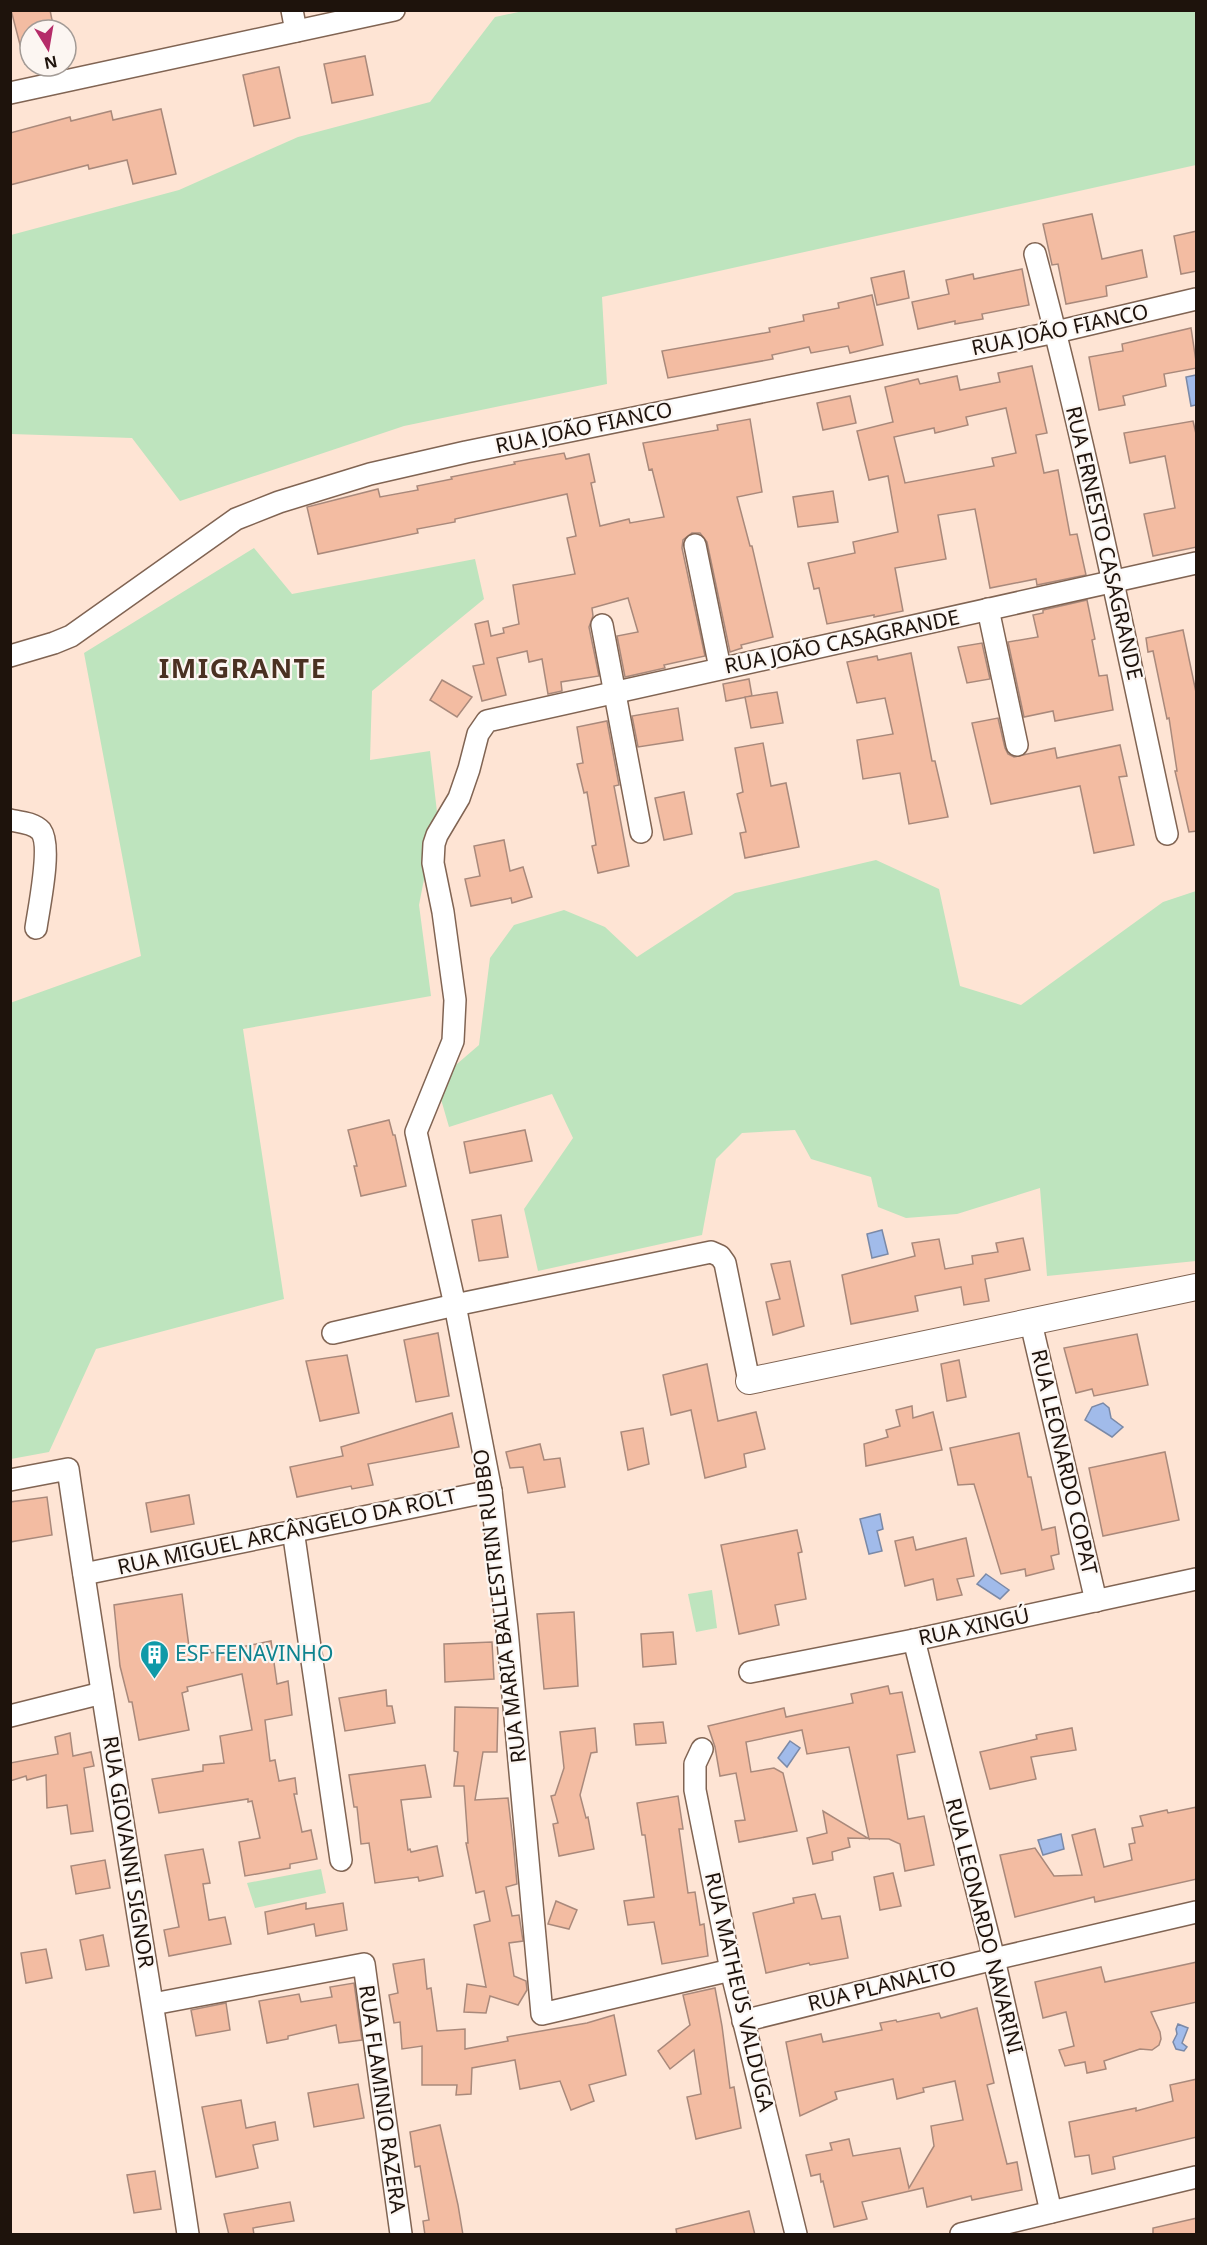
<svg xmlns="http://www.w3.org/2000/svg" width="1207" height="2245" font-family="'Noto Sans',sans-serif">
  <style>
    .green { fill: #bee4be }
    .water { fill: #a1bbea; stroke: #7a89a7; stroke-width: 1.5 }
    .building { fill: #f3bca2; stroke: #a9897b; stroke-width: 1.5; fill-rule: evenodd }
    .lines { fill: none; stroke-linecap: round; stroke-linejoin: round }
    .minor-casing { stroke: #806453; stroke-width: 24 }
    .tertiary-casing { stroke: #806453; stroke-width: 28 }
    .minor { stroke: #fff; stroke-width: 21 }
    .tertiary { stroke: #fff; stroke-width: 26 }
    .labels { text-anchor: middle; stroke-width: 4.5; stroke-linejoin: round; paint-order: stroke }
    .street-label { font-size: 21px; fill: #1e130c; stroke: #fcf6f2 }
    .culture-label { font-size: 21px; fill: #0d838f; stroke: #fcf6f2; text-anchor: start }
    .district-label { font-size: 27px; font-weight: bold; letter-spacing: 1.5px; fill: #4a3122; stroke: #fcf6f2 }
  </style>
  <rect width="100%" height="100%" fill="#fee4d4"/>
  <g class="green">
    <polygon points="528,10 1196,11 1196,165 602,297 607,384 404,426 180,501 132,438 11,434 11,235 179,190 298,137 430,102 495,17"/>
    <polygon points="254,548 292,594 475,559 484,599 372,691 370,760 430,751 437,812 419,905 431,996 243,1029 284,1299 96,1349 49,1452 11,1459 10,1003 141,956 84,653"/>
    <polygon points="876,860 939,889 960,986 1021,1005 1163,902 1196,891 1196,1261 1047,1276 1040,1188 957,1214 906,1218 878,1207 871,1177 811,1159 795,1130 742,1133 716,1159 702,1235 538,1271 524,1209 573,1138 552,1094 449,1127 436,1082 479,1045 490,958 514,925 564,910 605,927 637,957 735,893"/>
    <polygon points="712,1590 717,1628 696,1632 688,1594"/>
    <polygon points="321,1869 326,1893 255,1908 247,1883"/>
  </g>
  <g class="water">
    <polygon points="1196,375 1196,405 1191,406 1186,377"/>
    <polygon points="882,1230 888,1254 872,1258 867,1234"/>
    <polygon points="1103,1403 1109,1408 1111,1418 1123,1427 1112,1437 1085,1420 1092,1407"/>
    <polygon points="880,1514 883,1529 877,1531 882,1551 869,1554 860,1519"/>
    <polygon points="986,1574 1009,1590 1000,1599 977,1584"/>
    <polygon points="790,1741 800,1748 787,1767 778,1758"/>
    <polygon points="1061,1834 1064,1849 1043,1855 1038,1840"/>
    <polygon points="1178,2024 1188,2028 1182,2043 1187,2047 1184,2051 1176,2049 1173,2042 1177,2034 1176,2029"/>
  </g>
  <g class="building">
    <polygon points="11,10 50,10 54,30 30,30 30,63 25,64"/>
    <polygon points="365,56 373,95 332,103 324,64"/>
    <polygon points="279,67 290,118 254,126 243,75"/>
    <polygon points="161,109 176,174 133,184 127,160 89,169 88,165 10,185 10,133 70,117 71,121 111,111 113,120"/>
    <polygon points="1092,214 1102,259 1142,250 1147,277 1106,286 1107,296 1066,304 1058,264 1052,265 1043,224"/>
    <polygon points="1197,231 1197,271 1181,274 1174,236"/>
    <polygon points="1022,269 1029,305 982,314 983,319 955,324 955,321 918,329 912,302 949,294 946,280 973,274 974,279"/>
    <polygon points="904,271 909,298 877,305 871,278"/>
    <polygon points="872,295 883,345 850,353 848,346 811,353 809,347 772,355 773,359 668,378 662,351 770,332 769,328 804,321 803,315 839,308 838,303"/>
    <polygon points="1191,328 1197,368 1164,374 1166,386 1123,396 1125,405 1099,410 1089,357 1123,351 1122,344"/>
    <path d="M 1032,366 L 1047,433 L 1036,435 L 1044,473 L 1058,470 L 1070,535 L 1077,534 L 1086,575 L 1037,585 L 1036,579 L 990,588 L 975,509 L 938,515 L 946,559 L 895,568 L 903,611 L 874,617 L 874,615 L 827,624 L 819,588 L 814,589 L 808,563 L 855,553 L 853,542 L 898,532 L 888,476 L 869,480 L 857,431 L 893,422 L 885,387 L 918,379 L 920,384 L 957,376 L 960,390 L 1000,382 L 998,373 ZM 1006,408 L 1016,453 L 992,458 L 994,466 L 905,483 L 894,437 L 934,428 L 935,433 L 968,425 L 966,417 Z"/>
    <polygon points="850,396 856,423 823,430 817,403"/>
    <polygon points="750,419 762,492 737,497 750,546 752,546 773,637 741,645 742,648 730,652 707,542 700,533 692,533 683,540 682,548 705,656 664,665 665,668 625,677 617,636 638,632 628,598 592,608 593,616 589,627 599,676 561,682 562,691 548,694 542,659 529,662 527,651 497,658 506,695 482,701 473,666 484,664 475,624 488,621 491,636 504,633 503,628 519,624 513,585 575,574 567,538 576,536 567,494 455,519 455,522 417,529 418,533 318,554 307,507 378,489 380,497 418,490 417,486 452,479 451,477 515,464 514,462 564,453 566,459 589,454 595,482 591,483 600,526 629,519 630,523 664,517 652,469 649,470 643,443 718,430 717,425"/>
    <polygon points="1193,421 1197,438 1197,547 1153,556 1144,514 1175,508 1165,456 1130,463 1124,433"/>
    <polygon points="833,491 838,522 798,527 793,497"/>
    <polygon points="1087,600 1095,639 1092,640 1099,676 1107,675 1113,710 1055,721 1053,711 1024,717 1008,642 1038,637 1033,615 1043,613 1043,610"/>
    <polygon points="1183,630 1197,697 1197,831 1189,832 1175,771 1177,771 1169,718 1167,719 1153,651 1148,652 1146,638"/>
    <polygon points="982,643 990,679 967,683 958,647"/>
    <polygon points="911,653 932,761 935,761 948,817 909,824 900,773 863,779 857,740 893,734 885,698 857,703 847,662 877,656 878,660"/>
    <polygon points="749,679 752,696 726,701 723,684"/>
    <polygon points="442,680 472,697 457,717 430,700"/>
    <polygon points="777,692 783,723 751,728 745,697"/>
    <polygon points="678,708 683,740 638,747 632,716"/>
    <polygon points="998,718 1005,748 1008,754 1014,757 1055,748 1057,758 1120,745 1127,776 1119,777 1134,845 1094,853 1080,786 991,804 972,723"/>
    <polygon points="607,721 619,785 614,786 629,866 598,873 592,846 596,845 587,792 584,793 577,764 583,763 577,727"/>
    <polygon points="763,743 771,786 786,783 799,847 745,858 740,833 746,832 737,794 743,792 735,748"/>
    <polygon points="684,792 692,834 664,840 655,798"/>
    <polygon points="504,840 510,871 523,867 532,897 512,903 511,898 471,906 465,879 480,876 474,846"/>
    <polygon points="389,1120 393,1135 395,1135 406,1186 361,1196 354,1166 357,1166 348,1130"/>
    <polygon points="525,1130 532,1161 470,1173 464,1142"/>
    <polygon points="501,1215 508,1257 479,1261 472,1220"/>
    <polygon points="1023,1238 1030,1270 985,1279 989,1301 964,1305 961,1287 915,1296 918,1311 851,1324 842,1275 915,1256 912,1243 939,1239 945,1269 973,1264 972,1256 998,1252 996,1243"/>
    <polygon points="790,1261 804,1326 773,1335 766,1302 780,1299 771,1264"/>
    <polygon points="438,1333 449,1396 416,1402 404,1340"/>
    <polygon points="1137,1334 1148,1385 1094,1396 1092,1389 1076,1393 1064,1348"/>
    <polygon points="347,1355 359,1413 320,1421 306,1361"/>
    <polygon points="959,1360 966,1397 947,1401 941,1364"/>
    <polygon points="707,1364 718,1421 756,1412 765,1449 744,1454 746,1467 705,1478 691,1410 671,1415 663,1375"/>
    <polygon points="912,1406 913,1418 933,1412 942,1450 866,1466 864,1444 888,1437 886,1430 900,1426 896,1410"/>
    <polygon points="452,1413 459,1447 368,1464 373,1485 352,1489 351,1486 297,1497 290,1467 343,1456 341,1447"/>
    <polygon points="643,1428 649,1464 628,1470 621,1432"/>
    <polygon points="1019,1433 1028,1477 1031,1477 1042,1530 1055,1527 1059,1554 1051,1556 1054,1569 1026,1576 1025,1569 1001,1574 974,1484 958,1485 950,1448"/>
    <polygon points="540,1444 544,1460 560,1458 565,1487 528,1493 523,1467 510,1468 506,1452"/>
    <polygon points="1165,1452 1179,1520 1103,1536 1089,1468"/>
    <polygon points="189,1495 194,1524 151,1532 146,1503"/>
    <polygon points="47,1497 52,1535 10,1542 10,1502"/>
    <polygon points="797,1530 802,1552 798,1553 806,1599 775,1605 779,1625 739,1634 721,1545"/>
    <polygon points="913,1537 916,1550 966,1538 974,1576 957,1579 962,1595 937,1600 933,1579 905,1586 895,1541"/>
    <polygon points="182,1594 190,1654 210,1650 211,1653 271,1641 277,1684 288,1681 292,1715 265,1720 270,1761 275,1760 279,1781 295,1778 297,1794 294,1794 302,1832 311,1830 317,1859 290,1864 290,1868 245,1876 239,1842 260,1838 252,1801 248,1802 248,1799 159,1813 152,1779 203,1771 203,1765 224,1763 220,1736 252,1730 242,1674 187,1687 188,1691 182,1693 189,1730 139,1740 132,1702 129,1702 120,1666 114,1605"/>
    <polygon points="574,1612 578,1686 544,1689 537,1614"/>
    <polygon points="673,1632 676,1664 643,1667 641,1634"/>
    <polygon points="492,1642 494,1679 445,1682 444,1644"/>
    <polygon points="888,1686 890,1694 902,1692 915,1752 897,1755 908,1819 924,1816 934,1865 905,1871 900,1844 889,1839 848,1838 850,1847 832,1852 833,1860 813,1864 807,1838 827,1833 823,1811 869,1839 849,1747 807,1754 802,1730 746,1742 751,1772 774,1768 783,1773 797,1831 739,1842 735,1821 745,1820 736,1773 720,1776 715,1747 708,1726 784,1708 786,1717 853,1703 851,1694"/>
    <polygon points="386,1690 387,1706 392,1706 395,1723 345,1731 339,1698"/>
    <polygon points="455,1707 498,1708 497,1752 483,1752 475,1800 508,1798 513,1841 517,1884 506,1887 512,1916 519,1915 523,1941 509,1943 514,1976 526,1981 527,1990 518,2005 490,1996 486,2013 464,2012 467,1984 486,1987 474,1925 490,1921 484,1891 476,1893 466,1843 468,1843 464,1786 454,1786 458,1752 454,1751"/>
    <polygon points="663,1722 666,1743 636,1745 634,1724"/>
    <polygon points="595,1728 597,1752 591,1753 580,1795 586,1818 588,1817 594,1849 559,1856 553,1824 558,1823 551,1796 555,1795 564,1768 560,1732"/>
    <polygon points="1072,1728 1076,1750 1031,1757 1036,1779 990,1789 980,1752 1037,1739 1036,1735"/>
    <polygon points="70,1733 73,1756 91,1752 94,1766 84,1768 93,1831 71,1834 67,1805 47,1808 46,1775 27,1780 26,1776 10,1781 10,1763 58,1754 55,1737"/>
    <polygon points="425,1765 431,1797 401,1800 408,1850 410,1849 411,1852 437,1846 443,1876 419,1881 418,1877 375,1883 369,1843 361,1844 357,1807 354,1807 349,1775"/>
    <polygon points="678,1796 683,1829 679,1829 688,1893 695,1892 700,1925 704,1924 708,1956 662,1964 654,1922 628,1925 624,1901 654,1897 645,1835 642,1835 637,1803"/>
    <polygon points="1197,1807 1197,1879 1095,1902 1094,1897 1015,1917 1000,1855 1035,1848 1054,1876 1082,1875 1072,1835 1095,1829 1104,1867 1132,1860 1129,1844 1135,1843 1132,1828 1143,1826 1140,1816 1167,1810 1168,1813"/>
    <polygon points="203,1849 210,1883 203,1884 209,1920 225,1917 231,1944 169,1956 164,1930 179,1927 165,1855"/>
    <polygon points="105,1860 110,1888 76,1894 71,1866"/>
    <polygon points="893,1873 901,1906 880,1910 874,1877"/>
    <polygon points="815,1894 822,1919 840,1916 848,1958 810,1965 809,1963 766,1973 753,1913 794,1903 793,1898"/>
    <polygon points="556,1901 577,1910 569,1929 548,1924"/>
    <polygon points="306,1903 306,1909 343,1903 347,1930 316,1936 314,1924 268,1934 265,1912"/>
    <polygon points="103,1935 109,1966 86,1970 80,1940"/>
    <polygon points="46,1949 52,1978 26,1983 21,1953"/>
    <polygon points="424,1959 427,1989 431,1988 437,2031 465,2029 465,2049 508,2041 507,2037 587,2023 614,2015 626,2075 589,2085 594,2101 571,2110 560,2081 520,2089 515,2060 472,2068 471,2094 456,2095 457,2085 422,2085 422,2046 402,2049 400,2022 394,2023 389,1995 398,1993 393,1964"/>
    <polygon points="1197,1962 1197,2002 1151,2012 1160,2032 1161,2039 1159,2045 1152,2050 1140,2049 1104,2061 1106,2069 1087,2073 1085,2062 1065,2066 1059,2050 1074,2046 1066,2012 1043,2018 1035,1982 1101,1967 1105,1982"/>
    <polygon points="354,1983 362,2040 339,2043 336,2025 288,2036 288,2039 267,2043 259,2001 299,1994 301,2002 332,1997 330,1987"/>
    <polygon points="715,1988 722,2026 730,2088 734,2087 741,2128 696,2139 687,2097 701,2094 694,2050 670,2069 658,2051 690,2025 683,1995"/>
    <polygon points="226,2003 230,2030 196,2036 191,2010"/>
    <polygon points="977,2008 994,2083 987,2085 1007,2164 1017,2162 1022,2190 972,2200 971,2196 927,2207 923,2188 862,2202 867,2219 834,2227 823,2181 821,2182 820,2174 811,2176 806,2155 832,2150 830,2143 849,2139 853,2156 900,2148 909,2188 934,2146 931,2126 963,2120 955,2081 923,2088 924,2092 897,2099 893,2079 835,2092 837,2099 800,2116 786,2042 821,2034 823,2042 882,2030 880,2023 896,2020 897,2022 939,2013 941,2018"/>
    <polygon points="1197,2079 1197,2137 1113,2157 1115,2169 1092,2174 1089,2155 1075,2157 1069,2122 1136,2108 1136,2111 1173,2101 1170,2085"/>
    <polygon points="358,2084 364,2118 314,2127 308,2093"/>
    <polygon points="241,2100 246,2128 275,2122 278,2140 253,2145 258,2168 216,2177 202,2107"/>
    <polygon points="440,2125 458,2205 463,2235 425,2235 423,2221 429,2220 420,2166 415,2167 410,2132"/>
    <polygon points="155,2171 161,2209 134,2213 127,2175"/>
    <polygon points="290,2202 294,2221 253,2228 254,2235 229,2235 224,2214"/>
    <polygon points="749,2211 755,2235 677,2235 676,2229"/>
    <polygon points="1197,2218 1197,2235 1153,2235 1153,2228"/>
  </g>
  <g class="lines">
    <defs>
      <g id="minor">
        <polyline points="292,10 296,31"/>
        <polyline points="10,93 394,10"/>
        <path d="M 1035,254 C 1086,445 1125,640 1167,834"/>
        <polyline points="695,545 720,668"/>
        <polyline points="988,609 1017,745"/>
        <polyline points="602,625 641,832"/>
        <polyline points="10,656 54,643 71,636 236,519 279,502 370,474 466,452 1056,332 1196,299"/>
        <path d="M 10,820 C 20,822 34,823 41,831 C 52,846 39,907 36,928"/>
        <polyline points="1031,1323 1096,1601"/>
        <polyline points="333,1333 455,1305 711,1252 720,1256 725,1263 749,1381"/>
        <path d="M 10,1480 L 68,1469 C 105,1724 150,1979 188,2234"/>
        <polyline points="293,1530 341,1860"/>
        <polyline points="84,1574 491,1491"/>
        <polyline points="914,1640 994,1959 1051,2212"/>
        <polyline points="750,1672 914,1640 1196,1579"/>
        <polyline points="10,1716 102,1693"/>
        <polyline points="702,1749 695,1764 695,1790 731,1970 796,2234"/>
        <polyline points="731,1970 542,2014 507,1629 491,1491 455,1305 416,1132 453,1041 455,1000 443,912 433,863 434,844 437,835 459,798 469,769 478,734 487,721 1196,563"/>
        <polyline points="153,2004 364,1964 401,2234"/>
        <polyline points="743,2021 994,1959 1196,1912"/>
        <polyline points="961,2234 1196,2177"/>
      </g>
      <polyline id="tertiary" points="749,1381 1196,1287"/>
    </defs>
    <use href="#minor" class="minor-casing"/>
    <use href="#tertiary" class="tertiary-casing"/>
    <use href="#minor" class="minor"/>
    <use href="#tertiary" class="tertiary"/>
  </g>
  <defs>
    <symbol id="building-pin" viewBox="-11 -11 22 30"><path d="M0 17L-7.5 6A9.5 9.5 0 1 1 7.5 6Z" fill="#0f9aa8" stroke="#fcf6f2"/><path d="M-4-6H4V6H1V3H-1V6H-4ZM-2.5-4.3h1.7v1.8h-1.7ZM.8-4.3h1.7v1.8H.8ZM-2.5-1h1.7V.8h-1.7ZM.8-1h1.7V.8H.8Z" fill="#fff"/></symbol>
  </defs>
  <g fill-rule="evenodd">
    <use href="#building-pin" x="138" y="1638" width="33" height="45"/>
  </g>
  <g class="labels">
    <g class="street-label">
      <text transform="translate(1060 330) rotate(-12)" y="7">RUA JOÃO FIANCO</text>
      <text transform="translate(584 428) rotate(-12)" y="7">RUA JOÃO FIANCO</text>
      <text transform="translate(1104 543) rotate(77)" y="7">RUA ERNESTO CASAGRANDE</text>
      <text transform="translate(842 642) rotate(-12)" y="7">RUA JOÃO CASAGRANDE</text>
      <text transform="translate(1064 1462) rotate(77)" y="7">RUA LEONARDO COPAT</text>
      <text transform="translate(287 1532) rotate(-12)" y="7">RUA MIGUEL ARCÂNGELO DA ROLT</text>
      <text transform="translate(500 1606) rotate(-97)" y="7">RUA MARIA BALLESTRIN RUBBO</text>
      <text transform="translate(974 1627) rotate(-12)" y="7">RUA XINGÚ</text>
      <text transform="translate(128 1852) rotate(81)" y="7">RUA GIOVANNI SIGNOR</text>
      <text transform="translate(984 1926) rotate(76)" y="7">RUA LEONARDO NAVARINI</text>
      <text transform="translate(882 1986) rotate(-14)" y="7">RUA PLANALTO</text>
      <text transform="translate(739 1992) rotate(77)" y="7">RUA MATHEUS VALDUGA</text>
      <text transform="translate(382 2099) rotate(82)" y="7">RUA FLAMINIO RAZERA</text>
    </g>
    <g class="culture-label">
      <text x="175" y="1661">ESF FENAVINHO</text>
    </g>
    <g class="district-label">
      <text x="243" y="678">IMIGRANTE</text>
    </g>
  </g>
  <rect width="1207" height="2245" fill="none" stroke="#1e130c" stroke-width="24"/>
  <g transform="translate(48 48) rotate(169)"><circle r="28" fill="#fcf6f2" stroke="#a39b96" stroke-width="1.5"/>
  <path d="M0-4.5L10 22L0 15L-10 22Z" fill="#b52c69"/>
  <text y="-9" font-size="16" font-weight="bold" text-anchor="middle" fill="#1e130c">N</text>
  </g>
</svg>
